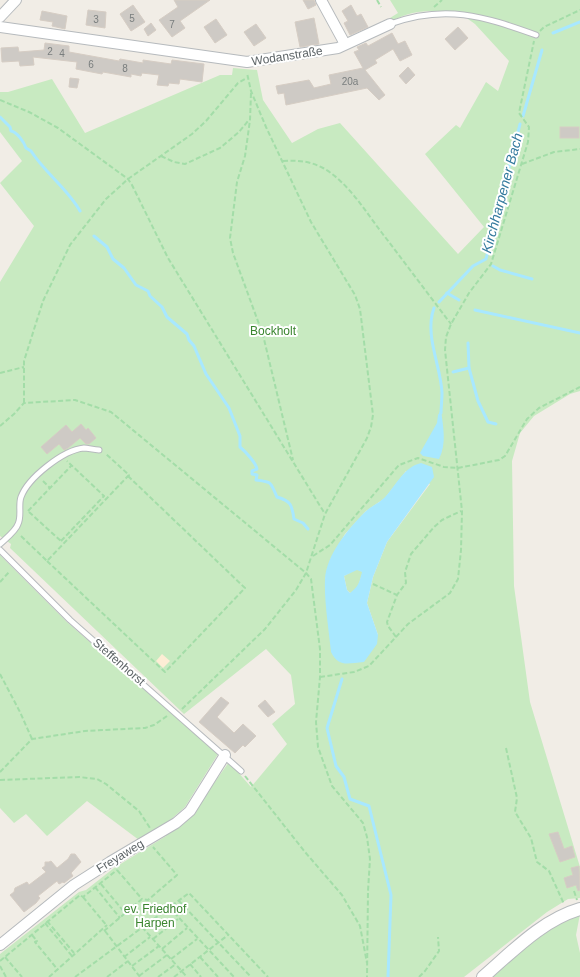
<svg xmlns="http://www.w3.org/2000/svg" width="580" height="977" font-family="Arial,sans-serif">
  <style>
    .green { fill: #c8eac1; fill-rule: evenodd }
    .sand { fill: #fdedd5 }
    .water { fill: #a8e8ff; fill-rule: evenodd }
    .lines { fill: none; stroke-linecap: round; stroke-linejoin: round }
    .stream { stroke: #a8e8ff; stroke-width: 3 }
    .building { fill: #cecac5; stroke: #d6cdc4 }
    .service-casing { stroke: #b6babd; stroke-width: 7 }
    .minor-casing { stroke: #b6babd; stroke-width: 12 }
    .tertiary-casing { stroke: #b6babd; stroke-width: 14 }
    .path { stroke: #a3dda8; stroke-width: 2; stroke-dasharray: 5 2.5; stroke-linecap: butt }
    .service { stroke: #fff; stroke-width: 5 }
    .minor { stroke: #fff; stroke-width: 10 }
    .tertiary { stroke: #fff; stroke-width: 12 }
    .labels { text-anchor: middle; stroke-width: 4; stroke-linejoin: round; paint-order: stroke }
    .number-label { font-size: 10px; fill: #797e7e }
    .street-label { font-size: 12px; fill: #5d6467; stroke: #fff }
    .park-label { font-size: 12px; fill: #3a852f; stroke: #fff }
    .water-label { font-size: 14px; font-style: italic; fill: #347a9e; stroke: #fff }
  </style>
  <rect width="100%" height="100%" fill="#f1ede6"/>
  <g class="green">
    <path d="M 390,0 L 580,0 L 580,391 L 570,394 L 534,416 L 520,433 L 512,461 L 514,586 L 530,702 L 580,867 L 580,898 L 568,899 L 547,912 L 464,977 L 0,977 L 0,954 L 79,892 L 86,890 L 114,868 L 166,836 L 166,834 L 192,814 L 229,762 L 251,787 L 287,744 L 272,724 L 295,704 L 291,675 L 266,649 L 184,714 L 10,548 L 11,544 L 0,536 L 0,282 L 34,226 L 0,183 L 22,161 L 0,132 L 0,92 L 8,92 L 52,79 L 85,133 L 220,75 L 232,75 L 233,68 L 257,70 L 263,100 L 292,143 L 318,129 L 340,123 L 458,254 L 484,227 L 425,154 L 456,125 L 460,128 L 486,82 L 498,91 L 509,61 L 475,24 L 468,19 L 468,13 C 443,11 415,7 392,21 L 390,18 L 398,13 ZM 406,471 L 430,484 L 387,542 L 373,577 L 367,603 L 378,635 L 325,580 L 330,560 L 345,534 L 366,511 L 385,498 Z"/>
    <polygon points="0,555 67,622 218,754 185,807 161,828 139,840 87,801 47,836 26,814 14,823 0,808"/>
    <polygon points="357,569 363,572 357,589 350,593 347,590 344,576"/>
    <polygon points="580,914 576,935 580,953 580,977 486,977 550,927"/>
  </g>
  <polygon class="sand" points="162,654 170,661 163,668 156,661"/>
  <g class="water">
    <path d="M 441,410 C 443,426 447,444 439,459 L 423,456 L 420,453 L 437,423 L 438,415 Z"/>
    <path d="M 421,463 L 432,467 L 434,477 L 387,542 L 373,577 L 367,603 L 378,635 L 377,644 L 364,662 C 348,663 339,668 331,652 C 329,631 324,601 325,580 C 326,555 348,529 365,512 C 371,506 380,503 386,496 C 397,484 404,467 421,463 ZM 357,570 L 362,572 C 359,583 359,586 350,593 L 347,590 L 344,576 Z"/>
  </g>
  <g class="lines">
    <g class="stream">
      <polyline points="553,33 580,22"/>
      <polyline points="523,116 542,50"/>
      <path d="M 0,117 L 10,127 L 11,131 C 17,132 24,142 26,148 L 31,151 C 45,173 68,189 80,211"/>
      <path d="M 94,236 L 107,247 L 113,259 L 124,268 L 136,285 L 148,291 L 150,296 L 162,307 L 167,317 L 187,334 L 189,340 L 194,346 L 206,374 L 229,408 L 240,436 L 240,447 C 245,451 256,463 257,469 L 252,471 L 252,474 L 257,475 L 256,480 C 273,482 270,482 277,497 C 291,501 292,505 294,519 L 303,523 L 308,529"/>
      <polyline points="493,266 500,270 532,279"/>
      <polyline points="447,293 459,300"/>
      <polyline points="439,302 473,266 486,259 520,124"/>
      <path d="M 434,308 C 424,335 441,366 442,393 C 442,400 441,407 441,413"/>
      <polyline points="475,310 580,333"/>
      <polyline points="468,343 469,368"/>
      <polyline points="453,372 469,368 478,401 488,422 496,424"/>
      <polyline points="342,679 327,728 336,766 344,777 350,799 369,806 391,895 388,977"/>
    </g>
  </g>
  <g class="building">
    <polygon points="174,0 210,0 180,21 185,28 172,37 159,20 178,7"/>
    <polygon points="303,0 314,0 316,5 308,9"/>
    <polygon points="133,5 145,22 131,31 120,14"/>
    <polygon points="351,5 357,16 361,14 368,27 350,35 344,23 348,21 342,11"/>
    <polygon points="88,10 106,12 105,28 86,25"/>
    <polygon points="42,11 67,16 65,29 52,26 53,22 40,20"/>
    <polygon points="314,18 319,44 300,47 295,22"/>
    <polygon points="216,19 227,35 215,43 204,27"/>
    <polygon points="151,23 156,30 148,36 144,29"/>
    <polygon points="256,24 266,38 254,46 244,32"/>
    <polygon points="458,27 468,38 455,50 445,39"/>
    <polygon points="392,33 398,44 405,41 412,55 400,61 393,49 375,60 377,63 365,70 385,95 379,100 367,88 286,105 284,93 278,94 276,86 309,80 314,88 331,84 329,75 363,68 354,52 359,50 357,47 366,43 368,46"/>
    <polygon points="45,43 69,46 69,52 119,61 120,59 143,63 143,60 171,64 172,60 204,64 202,82 180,79 179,84 169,83 168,86 157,85 159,75 142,73 141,76 131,74 131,77 103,72 102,74 76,69 77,62 33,57 34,65 20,66 19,61 2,62 1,48 18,47 19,52 44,50"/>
    <polygon points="408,67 415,75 406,84 399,76"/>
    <polygon points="70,78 79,79 77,88 69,87"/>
    <rect x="560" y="127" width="19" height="11"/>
    <polygon points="81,424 86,430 88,428 96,438 89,444 86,444 80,438 68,448 64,450 59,444 47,454 41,447 66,425 72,432"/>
    <polygon points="221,697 229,703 217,717 234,733 243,724 256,736 245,747 243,745 235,753 199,722"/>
    <polygon points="265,700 275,712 268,717 258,706"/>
    <polygon points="558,832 564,849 572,846 575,857 560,862 549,834"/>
    <polygon points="71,854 75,854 81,862 71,873 73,876 64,883 63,882 59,884 57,881 38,896 40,898 36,903 24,912 10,895 14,892 15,888 27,882 29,885 46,872 42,868 45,866 45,862 49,862 51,861 57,868 68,859"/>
    <polygon points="579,866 580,890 578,891 576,885 567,888 564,878 573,875 571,868"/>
  </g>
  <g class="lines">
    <defs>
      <g id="service">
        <path d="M 390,24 C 445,4 483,16 536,35"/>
        <path d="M 0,544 C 5,539 16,531 18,524 C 22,516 18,505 21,497 C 28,478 63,450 84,448 C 88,448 94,450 99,450"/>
        <polyline points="0,550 70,620 241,771"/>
      </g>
      <g id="minor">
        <polyline points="321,0 345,44"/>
        <polyline points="0,17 16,0"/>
        <polyline points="0,27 247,62 338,48 390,24"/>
        <polyline points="0,945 74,885 110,862 176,823 190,811 225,755"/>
      </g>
      <path id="tertiary" d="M 483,977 C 512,952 542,920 580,909"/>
    </defs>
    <use href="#service" class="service-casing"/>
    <use href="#minor" class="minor-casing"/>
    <use href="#tertiary" class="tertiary-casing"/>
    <g class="path">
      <polyline points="377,0 381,7"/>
      <polyline points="434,7 442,0"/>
      <polyline points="540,31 544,27 580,10"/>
      <polyline points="251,93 250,120 245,156 237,182 230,238 233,253 263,335 293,460"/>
      <polyline points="0,100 29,112 58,128 128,179 132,185 168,258 325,514"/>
      <polyline points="161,156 174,162 185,164 220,148 239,132 248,121"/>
      <path d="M 283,161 C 297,160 310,161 323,168 C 348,182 365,211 382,233 C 405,263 428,294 451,324"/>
      <polyline points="522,164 554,152 580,149"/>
      <polyline points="0,373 24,367"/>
      <polyline points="24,403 24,361 43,301 70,245 106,199 128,179 192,134 206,121 238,83 247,78"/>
      <polyline points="0,426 14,414 24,403 75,400 111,412 306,573 311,579 320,649 320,677 316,722 318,747 332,786 363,823 367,837 370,859 368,891 367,977"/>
      <polyline points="43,481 50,488"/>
      <polyline points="28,511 72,465"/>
      <polyline points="29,512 62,542"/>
      <polyline points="21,536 47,561 129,475 106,454"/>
      <polyline points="61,541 104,496 67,461"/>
      <polyline points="313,556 330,545 399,465 418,458 444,467 458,468 499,460 505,456 527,419 539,408 580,387"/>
      <polyline points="47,561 165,672 245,588 128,476"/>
      <polyline points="0,582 10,571"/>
      <polyline points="373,584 397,595"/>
      <polyline points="396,637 388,626 387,622 397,595 406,583 405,572 411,554 434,527 442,520 461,511"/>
      <polyline points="0,674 20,712 32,739"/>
      <polyline points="320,677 354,672 369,666 408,624 450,593 458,579 461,550 462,511 445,350 446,337 451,324 469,293 491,264 528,142 529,127 519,113 534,41"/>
      <polyline points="182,709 265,629 296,590 306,573 325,514 367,438 371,427 373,415 360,309 355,295 311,222 266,127 251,91 247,73"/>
      <polyline points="506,748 517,798 515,812 531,838 537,862 549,871 564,904"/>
      <polyline points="0,772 32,739 85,731 145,728 154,725 167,716"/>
      <polyline points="245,776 305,852 342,895 360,926 367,963"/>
      <polyline points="0,780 79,777 97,779 106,784 139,811 150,828"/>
      <polyline points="117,870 142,899"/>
      <polyline points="101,884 125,913"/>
      <polyline points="95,887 120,918"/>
      <polyline points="574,891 577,900"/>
      <polyline points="83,897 107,926"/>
      <polyline points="179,901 251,977"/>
      <polyline points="169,907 234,977"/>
      <polyline points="47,921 74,953"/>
      <polyline points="45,923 72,956"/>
      <polyline points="142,927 187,977"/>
      <polyline points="104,931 142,899 148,900 177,875 153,847"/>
      <polyline points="105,931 140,977"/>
      <polyline points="32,935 37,941 35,942 58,970"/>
      <polyline points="153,939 178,919"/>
      <polyline points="162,949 187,928"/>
      <polyline points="5,957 22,977"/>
      <polyline points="124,957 150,937"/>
      <polyline points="200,957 218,977"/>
      <polyline points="171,959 197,939"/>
      <polyline points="0,961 80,895 83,897 117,870"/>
      <polyline points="190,964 201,977"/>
      <polyline points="0,966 6,977"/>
      <polyline points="132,966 159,946"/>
      <polyline points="139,976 167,955"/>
      <polyline points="49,977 107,925"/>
      <polyline points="75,977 189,893 268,977"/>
      <polyline points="107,977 128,961"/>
      <polyline points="158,977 176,964"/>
      <polyline points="174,977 228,935"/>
      <polyline points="419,977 425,971 439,951 438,937"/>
    </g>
    <use href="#service" class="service"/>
    <use href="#minor" class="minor"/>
    <use href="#tertiary" class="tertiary"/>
  </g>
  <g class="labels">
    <g class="number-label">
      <text x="132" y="22">5</text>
      <text x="96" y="23">3</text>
      <text x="172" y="28">7</text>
      <text x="50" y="55">2</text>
      <text x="62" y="57">4</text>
      <text x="91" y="68">6</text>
      <text x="125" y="72">8</text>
      <text x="350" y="85">20a</text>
    </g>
    <g class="street-label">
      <text transform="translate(287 56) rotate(-9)" y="4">Wodanstraße</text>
      <text transform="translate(119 662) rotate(41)" y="4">Steffenhorst</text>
      <text transform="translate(120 856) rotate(-31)" y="4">Freyaweg</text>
    </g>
    <g class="park-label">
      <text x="273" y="335">Bockholt</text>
      <text x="155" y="913">ev. Friedhof<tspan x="155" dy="14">Harpen</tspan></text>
    </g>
    <g class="water-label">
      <text transform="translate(502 193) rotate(-75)" y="5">Kirchharpener Bach</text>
    </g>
  </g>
</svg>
